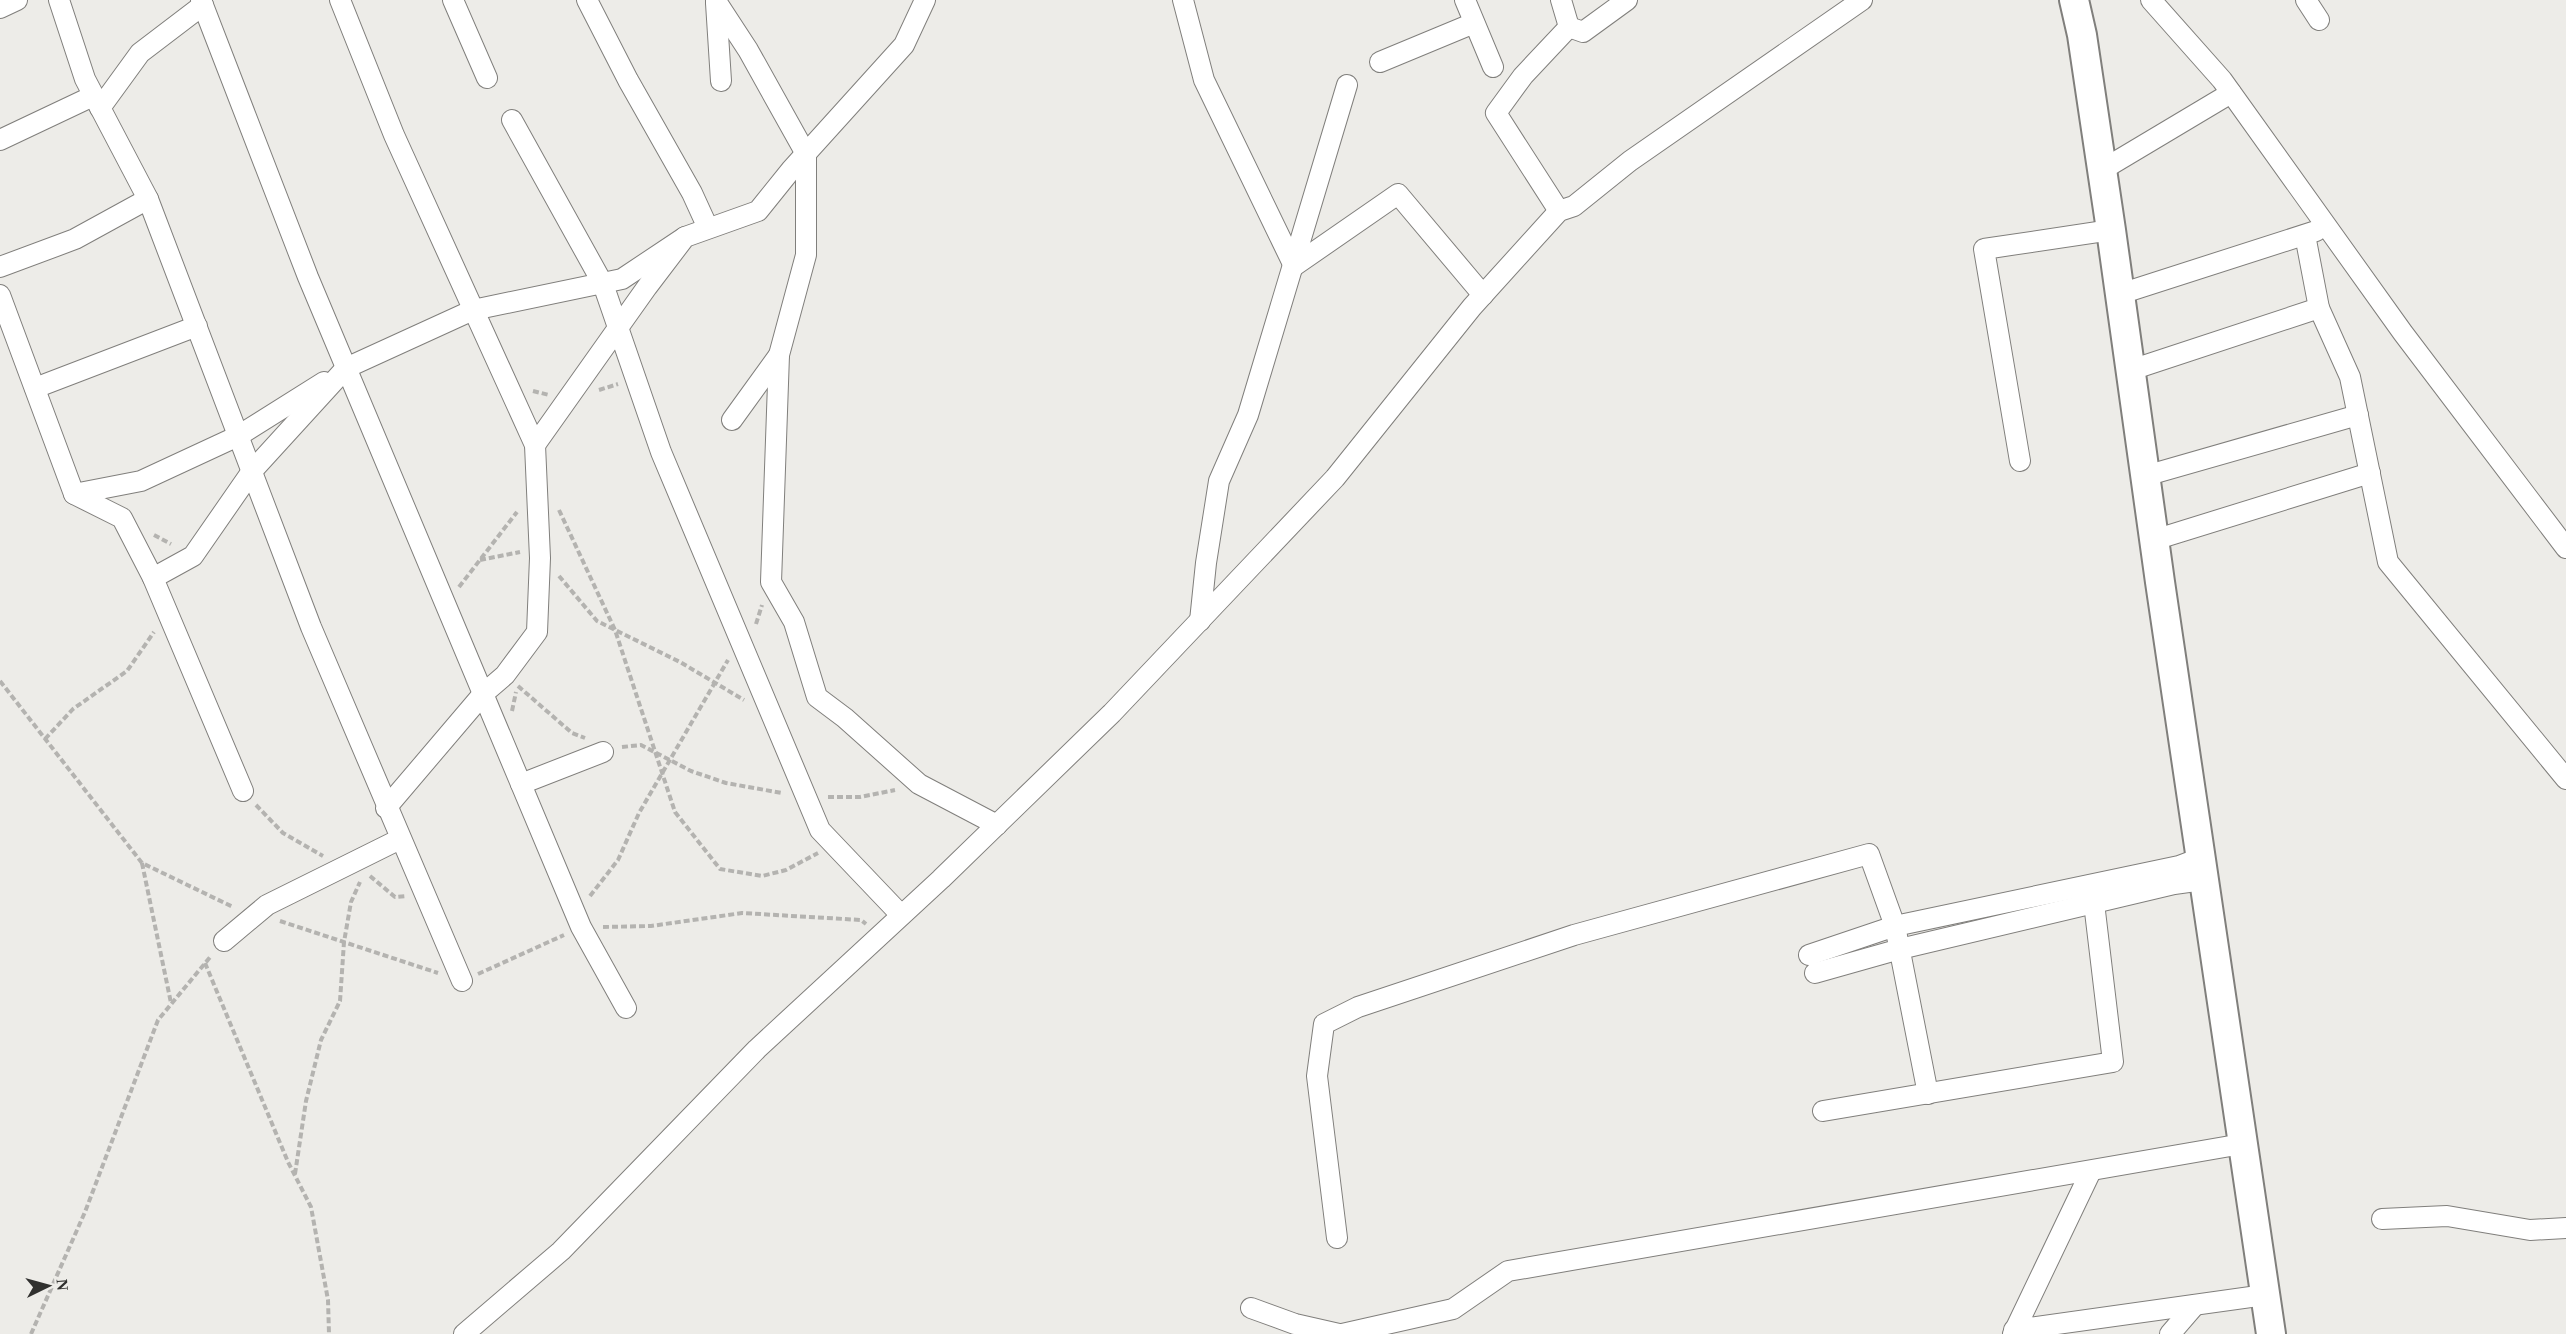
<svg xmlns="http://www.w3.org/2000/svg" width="2566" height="1334" font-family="'Times New Roman',serif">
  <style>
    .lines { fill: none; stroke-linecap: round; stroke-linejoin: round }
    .street-casing { stroke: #807f7c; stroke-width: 22 }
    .secondary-casing { stroke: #807f7c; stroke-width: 32 }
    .path { stroke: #b4b3b0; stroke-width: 4; stroke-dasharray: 6 3; stroke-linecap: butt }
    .street { stroke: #fff; stroke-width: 20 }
    .secondary { stroke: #fff; stroke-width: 28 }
  </style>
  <rect width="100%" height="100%" fill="#edece8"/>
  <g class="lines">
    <defs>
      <g id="street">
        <polyline points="59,0 85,79 148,199 311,627 462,981"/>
        <polyline points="201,0 308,277 581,927 626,1008"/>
        <polyline points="340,0 394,135 535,445 540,558 537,632 505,675 483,694 386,808"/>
        <polyline points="453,0 487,78"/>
        <polyline points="587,0 628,80 692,193 708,228"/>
        <polyline points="1183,0 1204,80 1294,266 1398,194 1483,295"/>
        <polyline points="1465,0 1493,67"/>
        <polyline points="1561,0 1569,27 1583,32 1627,0"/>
        <polyline points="2151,0 2222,80 2403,333 2566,548"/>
        <polyline points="2306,0 2319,20"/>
        <polyline points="716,1 748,50 806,154 806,255 779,355 771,582 794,622 817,697 845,718 919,784 997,825"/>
        <polyline points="716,3 721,81"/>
        <polyline points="0,8 17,0"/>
        <polyline points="1380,62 1474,23"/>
        <polyline points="100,108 140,53 203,5"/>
        <polyline points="512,120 603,284 661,452 820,830 901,915"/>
        <polyline points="0,140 93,96"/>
        <polyline points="2102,170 2231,93"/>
        <polyline points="1559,211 1496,113 1523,76 1569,27"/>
        <polyline points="2305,235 2319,308 2350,377 2388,562 2566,779"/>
        <polyline points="0,267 75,239 148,199"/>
        <polyline points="2120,294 2316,231"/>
        <polyline points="0,295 74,494 122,518 153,578 243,791"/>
        <polyline points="2131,370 2319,308"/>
        <polyline points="35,388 197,326"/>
        <polyline points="732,420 779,355"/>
        <polyline points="535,445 647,287 685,237 758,211 791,170 904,45 925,0"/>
        <polyline points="2020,461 1984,249 2111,230"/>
        <polyline points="2145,476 2358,415"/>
        <polyline points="74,494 141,481 238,436 324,382"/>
        <polyline points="2154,540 2370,473"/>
        <polyline points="153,578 193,556 252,471 346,368 473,310 622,279 685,237"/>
        <polyline points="1200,621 1206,563 1219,481 1248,415 1347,85"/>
        <polyline points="521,784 603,752"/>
        <polyline points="224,941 267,905 400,839"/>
        <polyline points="1809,955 1895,926 1928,1094"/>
        <polyline points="1815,973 1900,949 2174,884 2203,880"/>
        <polyline points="1823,1111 2113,1062 2094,903"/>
        <polyline points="2382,1219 2447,1216 2530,1230 2566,1228"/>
        <polyline points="1337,1238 1317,1076 1324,1024 1358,1007 1574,935 1869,854 1895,926 2179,866 2200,858"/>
        <polyline points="1251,1308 1295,1324 1339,1334"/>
        <polyline points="2014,1330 2265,1295"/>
        <polyline points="464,1334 561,1251 757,1049 941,879 1112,713 1335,478 1472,307 1559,211 1574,206 1630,161 1862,0"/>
        <polyline points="1342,1334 1453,1309 1508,1271 2242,1144"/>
        <polyline points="2013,1334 2091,1171"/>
        <polyline points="2170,1334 2195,1305"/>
      </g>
      <polyline id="secondary" points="2074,0 2082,35 2111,230 2160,582 2271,1334"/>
    </defs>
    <use href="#street" class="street-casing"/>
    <use href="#secondary" class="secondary-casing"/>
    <g class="path">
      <polyline points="599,390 618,384"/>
      <polyline points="533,391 549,395"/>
      <polyline points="559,510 615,630 675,812 720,869 762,876 786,870 818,853"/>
      <polyline points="154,535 171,544"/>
      <polyline points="480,560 520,552"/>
      <polyline points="559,576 597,621 680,662 744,700"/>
      <polyline points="459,587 517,512"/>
      <polyline points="756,624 762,605"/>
      <polyline points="0,681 142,863 233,907"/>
      <polyline points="518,686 572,733 585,738"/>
      <polyline points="512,711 516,692"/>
      <polyline points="45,739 73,709 127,671 154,632"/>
      <polyline points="622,747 641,745 691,771 726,783 782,793"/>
      <polyline points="828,797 860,797 895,790"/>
      <polyline points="256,805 283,833 323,856"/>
      <polyline points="142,863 171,1003"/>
      <polyline points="370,876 395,897 406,896"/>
      <polyline points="590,896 618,860 639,813 728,660"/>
      <polyline points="280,921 438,973"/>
      <polyline points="603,927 651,926 742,913 861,920 866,924"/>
      <polyline points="205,963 288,1162 311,1207 328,1300 329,1334"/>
      <polyline points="478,974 564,935"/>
      <polyline points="295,1174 306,1101 321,1040 340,1001 344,942 351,902 360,882"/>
      <polyline points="31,1334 85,1212 158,1020 211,956"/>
    </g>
    <use href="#street" class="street"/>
    <use href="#secondary" class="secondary"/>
  </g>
  <g transform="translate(48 1286) rotate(85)" stroke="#edece8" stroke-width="4.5" paint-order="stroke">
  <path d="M0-4.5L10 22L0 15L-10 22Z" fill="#30302e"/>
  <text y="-9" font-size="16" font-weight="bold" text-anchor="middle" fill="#30302e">N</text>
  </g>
</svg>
